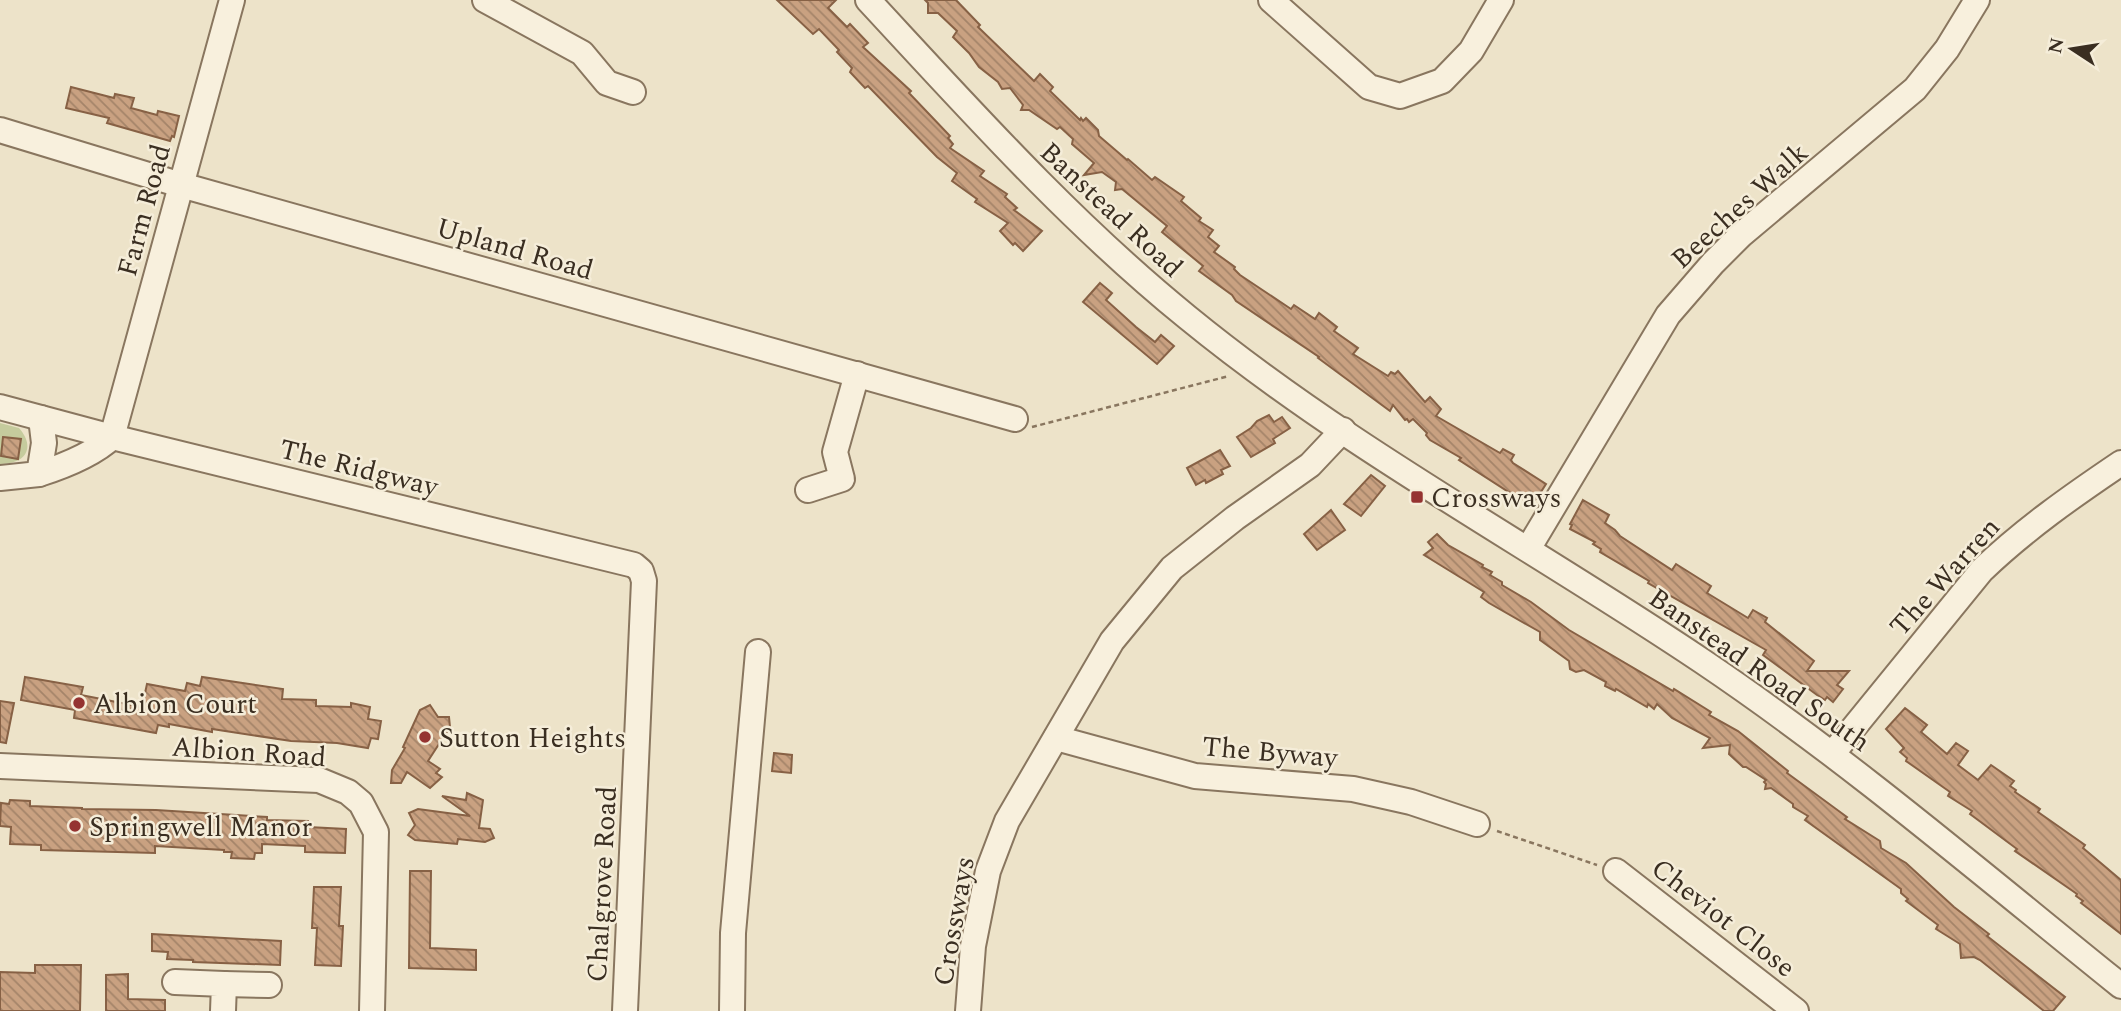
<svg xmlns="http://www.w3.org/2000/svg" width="2121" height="1011" font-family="Spectral,serif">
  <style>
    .green { fill: #c5cb9d }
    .building { fill: url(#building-back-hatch); stroke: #876145; stroke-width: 2 }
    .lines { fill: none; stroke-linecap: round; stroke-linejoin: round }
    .minor-casing { stroke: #89765f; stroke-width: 28 }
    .path { stroke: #89765f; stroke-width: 2.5; stroke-dasharray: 5 3.5; stroke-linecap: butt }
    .minor { stroke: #f8f0dd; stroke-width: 24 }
    .poi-dot { fill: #953331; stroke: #f5edd9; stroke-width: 2.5 }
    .labels { text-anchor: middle; stroke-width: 5; stroke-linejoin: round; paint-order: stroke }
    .street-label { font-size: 28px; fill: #3a2e21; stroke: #f5edd9 }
    .poi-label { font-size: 28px; fill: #3a2e21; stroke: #f5edd9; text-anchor: start }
  </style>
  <defs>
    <pattern id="building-back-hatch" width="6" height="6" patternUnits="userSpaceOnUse" patternTransform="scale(1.75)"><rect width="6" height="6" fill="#c9a181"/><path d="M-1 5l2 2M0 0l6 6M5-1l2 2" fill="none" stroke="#a48469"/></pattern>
  </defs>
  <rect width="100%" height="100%" fill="#ede3c9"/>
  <path class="green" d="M 0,423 L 19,428 C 37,449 24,464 0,464 Z"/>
  <g class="building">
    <polygon points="777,0 836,0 828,8 847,27 850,24 868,43 863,47 911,91 909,93 950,136 948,138 953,144 950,148 984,171 980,176 1007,194 1005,197 1017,208 1014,210 1042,231 1023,251 1015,243 1013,245 1000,231 1008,223 975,202 977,199 952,181 957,173 937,157 868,86 865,88 850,72 852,68 837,52 839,50 819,29 813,34"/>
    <polygon points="925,0 956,0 980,25 978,27 1034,81 1040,74 1053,87 1050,91 1080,120 1081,118 1083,121 1086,118 1098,130 1099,136 1127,160 1128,159 1152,180 1155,177 1184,197 1181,201 1201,218 1199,221 1213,230 1208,237 1219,246 1214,252 1235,267 1234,269 1240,275 1291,309 1294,305 1315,319 1319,313 1337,327 1334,331 1358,348 1353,354 1388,376 1391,372 1395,374 1398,371 1425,402 1430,397 1441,409 1436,416 1500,453 1503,449 1514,455 1511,460 1513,463 1546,484 1537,498 1530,504 1520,497 1518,498 1459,460 1461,458 1430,440 1426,435 1427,433 1413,419 1409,422 1407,419 1405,420 1393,405 1390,411 1318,358 1319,357 1236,301 1232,295 1199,271 1203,266 1162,232 1167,226 1122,189 1115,190 1116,182 1102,172 1084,175 1094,163 1072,144 1073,139 1060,127 1057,129 1029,110 1021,110 1023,105 1010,88 1002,89 998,82 979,67 969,53 953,37 957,31 938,13 928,13 928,3"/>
    <polygon points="71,87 114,98 115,94 134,98 131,108 157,115 158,111 179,116 174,137 172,136 170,141 107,123 109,118 66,108"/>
    <polygon points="1100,283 1112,293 1106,300 1136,327 1155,342 1161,335 1174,346 1157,364 1083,302"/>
    <polygon points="1269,415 1274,422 1282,417 1290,428 1273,439 1275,443 1251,457 1237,437 1251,428 1257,421"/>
    <polygon points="3,437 21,439 18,459 1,456"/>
    <polygon points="1220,450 1230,466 1221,470 1223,474 1206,483 1205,480 1196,485 1187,468"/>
    <polygon points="1371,475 1385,486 1361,516 1344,504"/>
    <polygon points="1583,500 1609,515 1605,523 1615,530 1620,536 1672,570 1676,564 1711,586 1707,593 1748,618 1753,610 1767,618 1765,622 1814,661 1807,671 1849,671 1837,685 1843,689 1833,702 1827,697 1825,700 1817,695 1763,655 1766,650 1648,583 1649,581 1600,552 1601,549 1593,544 1595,542 1570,529 1572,525 1570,524"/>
    <polygon points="1331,510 1345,530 1317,550 1304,534"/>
    <polygon points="1437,534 1448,545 1483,565 1482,567 1492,572 1490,575 1502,582 1502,585 1531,602 1569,630 1673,691 1674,689 1711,712 1709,715 1738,731 1788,771 1787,773 1847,817 1845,819 1880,841 1881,848 1906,863 1954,907 1989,934 1987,936 2065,997 2053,1011 2044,1011 1980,960 1974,957 1961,958 1960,944 1936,929 1938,925 1906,901 1908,899 1901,893 1901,889 1805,820 1808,816 1793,807 1793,804 1771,788 1765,789 1766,784 1764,782 1766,780 1746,767 1743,767 1729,754 1730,745 1703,748 1710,738 1672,718 1657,704 1654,709 1648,704 1647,707 1616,689 1615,691 1605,686 1606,682 1584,670 1576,672 1570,669 1569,661 1540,640 1540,632 1489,603 1481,597 1484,592 1424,555 1433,548 1428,542"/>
    <polygon points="25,677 83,687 81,695 142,707 147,684 185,691 187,683 200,686 202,677 283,689 282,699 316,700 316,706 351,707 351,703 370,707 368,719 381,721 378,739 371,738 368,748 337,743 291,741 212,729 212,732 169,724 169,727 158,725 156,733 74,718 75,710 21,700"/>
    <polygon points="0,701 14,703 6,743 0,742"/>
    <polygon points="430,705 438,717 449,717 450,727 428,761 440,769 436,773 442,777 430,788 407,772 401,783 391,783 392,770 405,748 403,747 420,710"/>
    <polygon points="1905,708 1927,725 1921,732 1947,754 1956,743 1968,751 1958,765 1978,780 1991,765 2014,781 2010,786 2016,790 2015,792 2040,809 2038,812 2085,845 2083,848 2121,880 2121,934 2081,903 2083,901 2076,896 2077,894 2015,851 2017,849 1970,814 1972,811 1948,796 1950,792 1906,761 1907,758 1900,752 1904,748 1886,729"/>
    <polygon points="774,753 792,755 791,773 772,771"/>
    <polygon points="467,793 483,800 479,828 490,829 494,838 485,842 458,839 457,844 415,840 408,835 415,825 409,813 418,809 470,816 442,796 466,800"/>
    <polygon points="10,800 30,801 30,806 82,808 82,809 156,810 267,817 267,820 308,821 308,827 346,829 345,853 305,852 305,846 262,844 262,853 255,853 254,859 231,858 232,852 224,852 224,850 155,846 155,853 41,850 41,845 10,844 11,827 0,826 1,803 9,804"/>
    <polygon points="410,871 431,871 430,948 476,950 476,970 409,968"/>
    <polygon points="314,887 341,887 339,926 343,926 341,966 315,965 317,928 312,928"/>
    <polygon points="152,934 281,941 280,965 193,962 193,960 167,959 168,952 152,951"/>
    <polygon points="35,965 81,965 80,1011 0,1011 0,972 35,973"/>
    <polygon points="128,974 128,999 165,1000 165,1011 106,1011 106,975"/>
  </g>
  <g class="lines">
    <defs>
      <g id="minor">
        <polyline points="485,0 582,53 607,83 633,92"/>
        <path d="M 868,0 C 970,110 1070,222 1187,317 C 1347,448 1531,546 1702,661 C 1849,760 1983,875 2121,986"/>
        <polyline points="1271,0 1369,87 1400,96 1442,81 1471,51 1501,0"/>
        <polyline points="0,130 181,185 1015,419"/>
        <polyline points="0,407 112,437 634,565 641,571 644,581 625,1011"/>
        <path d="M 39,474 C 64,466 93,455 112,437 L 232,0"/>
        <polyline points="0,478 39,474 44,443 41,418"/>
        <polyline points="808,490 842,479 835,452 857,374"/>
        <polyline points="1528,549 1668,315 1713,263 1741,235 1915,89 1947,49 1977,0"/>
        <polyline points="1056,738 1195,776 1353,789 1411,802 1477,824"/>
        <path d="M 1833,753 L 1982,570 C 2025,529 2072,496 2121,463"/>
        <polyline points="0,766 319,780 348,792 361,803 376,832 372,1011"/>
        <polyline points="1616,871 1796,1011"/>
        <polyline points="175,982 224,984 223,1011"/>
        <polyline points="224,984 269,985"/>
        <polyline points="732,1011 733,933 758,652"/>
        <polyline points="968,1011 973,946 988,871 1007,821 1112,641 1172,568 1235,518 1310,465 1343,430"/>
      </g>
    </defs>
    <use href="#minor" class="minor-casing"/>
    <g class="path">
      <polyline points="1032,427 1229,376"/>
      <polyline points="1497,831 1597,865"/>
    </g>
    <use href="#minor" class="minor"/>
  </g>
  <g class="poi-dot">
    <rect x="1410" y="490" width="14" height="14" rx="3.5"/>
    <circle cx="79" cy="703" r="7"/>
    <circle cx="425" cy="737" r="7"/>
    <circle cx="75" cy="826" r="7"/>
  </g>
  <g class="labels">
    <g class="street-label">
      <text transform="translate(1739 205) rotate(-42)" y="10">Beeches Walk</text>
      <text transform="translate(1112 209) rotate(43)" y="10">Banstead Road</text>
      <text transform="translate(143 210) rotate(-75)" y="10">Farm Road</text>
      <text transform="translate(515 248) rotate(16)" y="10">Upland Road</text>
      <text transform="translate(359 467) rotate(14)" y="10">The Ridgway</text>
      <text transform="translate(1944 576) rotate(-48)" y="10">The Warren</text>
      <text transform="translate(1760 669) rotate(35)" y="10">Banstead Road South</text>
      <text transform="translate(249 751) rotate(4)" y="10">Albion Road</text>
      <text transform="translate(1270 751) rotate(5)" y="10">The Byway</text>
      <text transform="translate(601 884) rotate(-87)" y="10">Chalgrove Road</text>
      <text transform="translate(1724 917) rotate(38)" y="10">Cheviot Close</text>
      <text transform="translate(953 921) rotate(-80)" y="10">Crossways</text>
    </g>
    <g class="poi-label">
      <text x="1431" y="507">Crossways</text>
      <text x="93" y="713">Albion Court</text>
      <text x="439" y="747">Sutton Heights</text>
      <text x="89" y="836">Springwell Manor</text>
    </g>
  </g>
  <g transform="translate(2072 49) rotate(282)" stroke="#f5edd9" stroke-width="5" paint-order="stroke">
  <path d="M0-5L12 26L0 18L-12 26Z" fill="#3a2e21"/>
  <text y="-10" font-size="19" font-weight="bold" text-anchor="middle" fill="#3a2e21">N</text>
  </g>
</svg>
